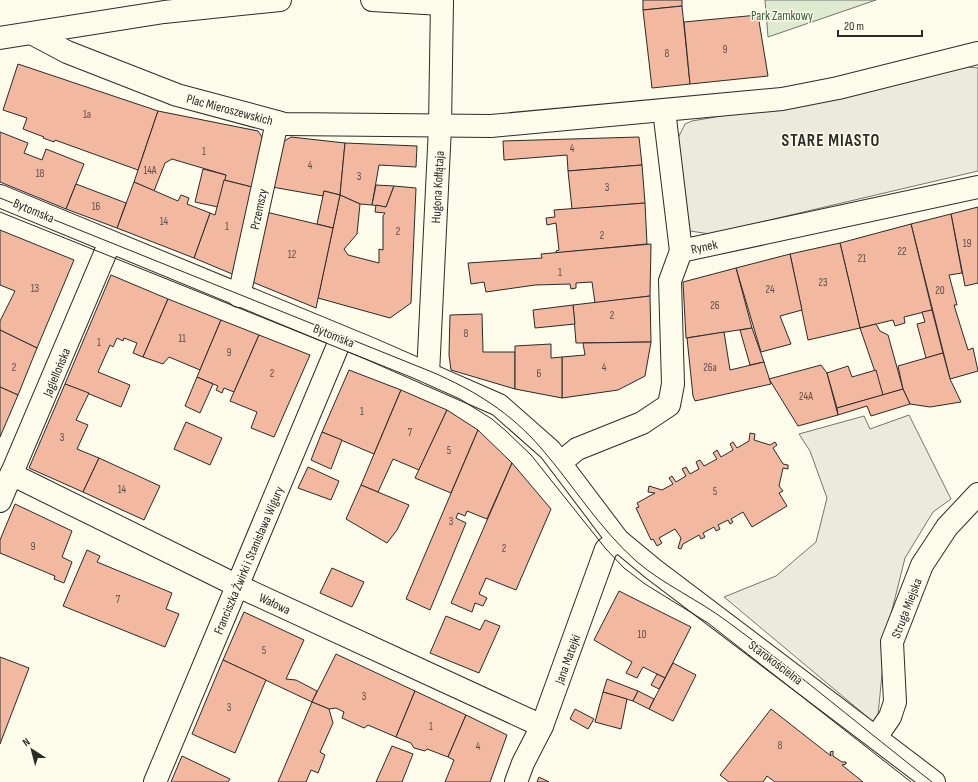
<svg xmlns="http://www.w3.org/2000/svg" width="978" height="782" font-family="'Sofia Sans Condensed',sans-serif">
  <style>
    .green { fill: #deebd1; stroke: #74746e }
    .parking { fill: #eceadb; stroke: #74746e }
    .building { fill: #f2b8a0; stroke: #2b2b2b }
    .lines { fill: none; stroke-linecap: round; stroke-linejoin: round }
    .minor-casing { stroke: #2b2b2b; stroke-width: 24 }
    .minor { stroke: #fdfbea; stroke-width: 22 }
    .tram { stroke: #2b2b2b; stroke-width: 1 }
    .labels { text-anchor: middle; stroke-width: 3; stroke-linejoin: round; paint-order: stroke }
    .number-label { font-size: 11px; fill: #5d4e48 }
    .park-label { font-size: 13px; fill: #34623c; stroke: #fdfbea }
    .street-label { font-size: 13px; fill: #2b2b2b; stroke: #fdfbea }
    .district-label { font-size: 17px; font-weight: bold; letter-spacing: 1px; fill: #2b2b2b; stroke: #fdfbea }
  </style>
  <rect width="100%" height="100%" fill="#fdfbea"/>
  <polygon class="green" points="765,0 876,0 768,37"/>
  <g class="parking">
    <polygon points="968,67 978,68 978,171 710,234 690,231 677,140 685,124 692,121 785,105"/>
    <polygon points="909,415 951,499 933,512 905,558 886,634 877,725 724,597 776,576 816,542 827,498 810,451 799,434 864,416 870,429"/>
  </g>
  <g class="building">
    <polygon points="643,0 682,0 682,6 643,10"/>
    <polygon points="682,6 690,84 652,88 643,10"/>
    <polygon points="758,15 768,76 690,84 684,22"/>
    <polygon points="18,64 158,111 138,170 55,140 54,142 43,138 44,137 23,129 27,118 3,110"/>
    <polygon points="158,111 258,131 266,143 256,188 224,180 226,175 172,159 165,163 154,191 134,182"/>
    <polygon points="0,132 28,143 24,153 42,160 46,149 84,164 66,209 0,182"/>
    <polygon points="291,137 345,143 340,195 324,191 323,196 272,187 281,143"/>
    <polygon points="639,137 642,165 568,171 567,155 504,160 503,141"/>
    <polygon points="345,143 417,146 416,167 379,165 372,205 360,204 340,195"/>
    <polygon points="642,165 645,203 572,209 568,171"/>
    <polygon points="203,169 226,175 218,207 195,202"/>
    <polygon points="224,180 256,188 237,276 194,258 210,213 215,215"/>
    <polygon points="134,182 178,201 181,195 189,198 187,204 210,213 194,258 117,228"/>
    <polygon points="76,184 126,203 117,228 66,209"/>
    <polygon points="376,185 394,186 386,207 372,205"/>
    <polygon points="394,186 416,188 411,303 390,318 318,298 340,195 360,204 357,234 344,249 348,255 379,263 379,249 383,250 383,216 385,213 375,212 376,205 386,207"/>
    <polygon points="324,191 340,195 333,228 317,224"/>
    <polygon points="645,203 647,244 556,253 556,251 559,250 556,223 547,225 546,218 555,217 554,210"/>
    <polygon points="978,207 978,283 965,286 951,214"/>
    <polygon points="266,212 333,228 316,308 250,281"/>
    <polygon points="951,214 962,273 949,275 957,305 954,305 962,331 968,350 973,348 978,371 950,379 911,224"/>
    <polygon points="911,224 932,310 904,317 905,323 895,326 893,320 860,328 840,243"/>
    <polygon points="0,230 74,260 37,348 0,330 0,321 15,291 0,285"/>
    <polygon points="840,243 860,328 808,340 790,254"/>
    <polygon points="651,244 650,296 595,303 592,282 576,283 576,288 571,289 570,284 535,285 486,292 484,282 471,284 468,263 542,258 541,254"/>
    <polygon points="790,254 802,310 780,316 791,344 761,352 736,268"/>
    <polygon points="736,268 752,328 686,338 683,282"/>
    <polygon points="111,275 168,299 143,357 133,353 137,343 124,338 123,341 117,338 113,347 110,345 98,372 130,385 121,407 65,384"/>
    <polygon points="650,296 651,342 576,343 573,305"/>
    <polygon points="168,299 221,320 200,370 169,357 163,364 143,357"/>
    <polygon points="573,305 575,324 535,328 533,310"/>
    <polygon points="932,310 943,353 926,358 917,324 925,322 922,312"/>
    <polygon points="482,314 483,352 515,352 515,389 451,370 449,355 450,315"/>
    <polygon points="221,320 259,335 234,392 224,388 222,393 216,390 218,386 197,377"/>
    <polygon points="876,324 880,331 888,335 903,389 883,395 860,328"/>
    <polygon points="752,328 764,362 750,365 740,330"/>
    <polygon points="0,330 37,348 18,395 0,387"/>
    <polygon points="724,332 730,370 764,362 771,384 695,401 693,396 687,338"/>
    <polygon points="259,335 310,355 274,437 251,428 257,412 230,401"/>
    <polygon points="651,342 645,376 618,390 562,398 562,357 585,355 583,343"/>
    <polygon points="551,344 551,358 562,357 562,398 515,389 515,346"/>
    <polygon points="943,353 950,379 961,402 930,407 910,404 903,389 898,366"/>
    <polygon points="821,365 827,373 838,415 798,426 769,379"/>
    <polygon points="848,366 852,377 876,370 883,395 837,408 827,373"/>
    <polygon points="349,370 401,390 374,454 322,432"/>
    <polygon points="197,377 213,384 200,413 185,406"/>
    <polygon points="65,384 89,393 76,420 88,425 77,449 99,458 83,492 29,468"/>
    <polygon points="0,387 18,395 0,437"/>
    <polygon points="903,389 910,404 871,416 867,406 838,415 837,408"/>
    <polygon points="401,390 447,410 419,470 393,459 378,492 361,485"/>
    <polygon points="447,410 478,430 451,493 415,478"/>
    <polygon points="186,422 222,438 210,465 174,449"/>
    <polygon points="478,430 512,463 487,519 467,511 465,516 458,513 456,518 466,523 430,610 406,599"/>
    <polygon points="322,432 342,440 331,469 311,460"/>
    <polygon points="750,433 755,434 754,440 770,445 775,442 777,445 773,448 783,464 788,465 788,469 783,468 779,486 783,491 779,493 787,506 752,527 743,512 731,519 733,522 730,524 728,520 718,525 720,529 716,531 714,527 703,533 705,537 701,539 699,535 683,544 681,549 678,548 681,538 675,529 659,538 662,543 657,546 653,539 651,540 636,508 639,507 637,503 655,493 648,492 649,486 662,490 673,484 669,478 672,476 676,482 686,476 682,469 686,467 690,474 699,469 696,462 700,460 704,466 717,459 713,453 717,450 721,457 733,450 730,444 733,442 737,448 749,441"/>
    <polygon points="99,458 160,486 144,520 83,492"/>
    <polygon points="512,463 551,509 516,590 486,578 479,594 487,598 483,606 475,603 472,612 451,603"/>
    <polygon points="308,467 339,481 331,500 298,488"/>
    <polygon points="361,485 409,505 397,530 387,543 346,519"/>
    <polygon points="15,504 72,531 62,557 72,562 64,583 54,579 55,576 0,553 0,540"/>
    <polygon points="87,550 100,556 97,562 172,593 166,609 179,614 165,647 63,606"/>
    <polygon points="332,568 364,582 352,607 320,593"/>
    <polygon points="619,591 691,627 665,678 643,667 637,678 626,673 632,662 594,640"/>
    <polygon points="244,612 304,640 286,679 296,680 317,691 312,702 223,660"/>
    <polygon points="446,616 480,630 485,620 500,626 479,673 430,653"/>
    <polygon points="336,654 415,691 396,737 368,725 364,728 342,718 344,712 336,708 329,709 312,702"/>
    <polygon points="0,657 29,668 0,744"/>
    <polygon points="223,660 266,680 235,753 192,734"/>
    <polygon points="673,663 696,675 673,721 649,709"/>
    <polygon points="657,674 665,678 659,689 651,685"/>
    <polygon points="607,679 638,691 633,701 603,692"/>
    <polygon points="415,691 466,715 448,757 427,749 425,751 414,748 411,743 396,737"/>
    <polygon points="638,691 654,699 649,709 633,701"/>
    <polygon points="603,692 627,699 621,729 595,722"/>
    <polygon points="312,702 329,709 333,723 320,752 325,755 318,773 311,770 306,782 278,782"/>
    <polygon points="575,709 594,719 588,729 570,719"/>
    <polygon points="771,709 831,756 830,752 833,751 833,756 842,762 846,762 846,764 842,765 863,782 775,782 767,776 763,782 729,782 720,775"/>
    <polygon points="466,715 507,735 490,782 445,782 454,760 448,757"/>
    <polygon points="392,746 413,754 402,782 376,782"/>
    <polygon points="182,756 230,779 228,782 171,782"/>
    <polygon points="539,777 549,782 537,782"/>
  </g>
  <g class="lines">
    <defs>
      <g id="minor">
        <polyline points="372,0 442,4"/>
        <polyline points="33,34 67,52 177,95 285,124 491,126 782,99 838,88 978,53"/>
        <polyline points="0,38 164,12 280,0"/>
        <polyline points="0,196 371,349 499,405 550,450 618,540 653,569 934,782"/>
        <polyline points="681,251 978,187"/>
        <polyline points="239,296 277,122"/>
        <polyline points="428,374 440,127 442,0"/>
        <polyline points="560,463 577,449 642,423 669,405 673,384 670,281 681,251 664,110"/>
        <polyline points="11,474 238,586 542,726"/>
        <polyline points="0,501 110,242"/>
        <polyline points="876,737 890,717 895,702 892,642 922,565 947,527 978,494"/>
        <polyline points="155,782 337,348 342,338"/>
        <polyline points="516,782 523,763 542,726 606,549 618,540"/>
      </g>
    </defs>
    <use href="#minor" class="minor-casing"/>
    <use href="#minor" class="minor"/>
    <g class="tram">
      <path d="M 0,198 L 432,372 C 474,390 511,413 541,448 C 573,485 599,528 636,561 C 664,585 699,600 728,622 C 798,673 864,729 932,782"/>
      <polyline points="0,212 413,378 460,399 492,419 506,431 531,455 606,549 624,568 645,584 708,623 911,782"/>
    </g>
  </g>
  <g class="labels">
    <g class="number-label">
      <text x="725" y="53">9</text>
      <text x="667" y="57">8</text>
      <text x="87" y="118">1a</text>
      <text x="572" y="152">4</text>
      <text x="204" y="155">1</text>
      <text x="310" y="169">4</text>
      <text x="150" y="174">14A</text>
      <text x="40" y="177">18</text>
      <text x="359" y="180">3</text>
      <text x="607" y="191">3</text>
      <text x="96" y="210">16</text>
      <text x="164" y="225">14</text>
      <text x="227" y="230">1</text>
      <text x="398" y="235">2</text>
      <text x="602" y="239">2</text>
      <text x="967" y="247">19</text>
      <text x="902" y="255">22</text>
      <text x="292" y="258">12</text>
      <text x="862" y="262">21</text>
      <text x="560" y="276">1</text>
      <text x="823" y="286">23</text>
      <text x="35" y="292">13</text>
      <text x="770" y="293">24</text>
      <text x="940" y="294">20</text>
      <text x="715" y="309">26</text>
      <text x="612" y="319">2</text>
      <text x="466" y="337">8</text>
      <text x="182" y="342">11</text>
      <text x="99" y="346">1</text>
      <text x="229" y="356">9</text>
      <text x="14" y="371">2</text>
      <text x="604" y="371">4</text>
      <text x="710" y="371">26a</text>
      <text x="272" y="377">2</text>
      <text x="539" y="377">6</text>
      <text x="806" y="400">24A</text>
      <text x="362" y="415">1</text>
      <text x="410" y="436">7</text>
      <text x="62" y="441">3</text>
      <text x="449" y="454">5</text>
      <text x="122" y="493">14</text>
      <text x="715" y="495">5</text>
      <text x="451" y="525">3</text>
      <text x="33" y="550">9</text>
      <text x="504" y="552">2</text>
      <text x="118" y="603">7</text>
      <text x="642" y="638">10</text>
      <text x="264" y="654">5</text>
      <text x="364" y="700">3</text>
      <text x="229" y="711">3</text>
      <text x="431" y="730">1</text>
      <text x="780" y="749">8</text>
      <text x="478" y="750">4</text>
    </g>
    <g class="park-label">
      <text x="782" y="20">Park Zamkowy</text>
    </g>
    <g class="street-label">
      <text transform="translate(230 109) rotate(15)" y="5">Plac Mieroszewskich</text>
      <text transform="translate(437 187) rotate(-87)" y="5">Hugona Kołłątaja</text>
      <text transform="translate(258 209) rotate(-78)" y="5">Przemszy</text>
      <text transform="translate(34 210) rotate(23)" y="5">Bytomska</text>
      <text transform="translate(704 246) rotate(-12)" y="5">Rynek</text>
      <text transform="translate(334 335) rotate(22)" y="5">Bytomska</text>
      <text transform="translate(56 372) rotate(-67)" y="5">Jagiellońska</text>
      <text transform="translate(248 560) rotate(-67)" y="5">Franciszka Żwirki i Stanisława Wigury</text>
      <text transform="translate(275 603) rotate(25)" y="5">Wałowa</text>
      <text transform="translate(906 608) rotate(-69)" y="5">Struga Miejska</text>
      <text transform="translate(567 659) rotate(-70)" y="5">Jana Matejki</text>
      <text transform="translate(776 662) rotate(37)" y="5">Starokościelna</text>
    </g>
    <g class="district-label">
      <text x="831" y="146">STARE MIASTO</text>
    </g>
  </g>
  <g transform="translate(32 750) rotate(324)" stroke="#fdfbea" stroke-width="3" paint-order="stroke">
  <path d="M0-3L7 15L0 10L-7 15Z" fill="#2b2b2b"/>
  <text y="-6" font-size="11" font-weight="bold" text-anchor="middle" fill="#2b2b2b">N</text>
  </g>
  <path d="M838 30v6h84v-6" fill="none" stroke="#2b2b2b" stroke-width="2"/>
  <text x="844" y="30" font-size="12" fill="#2b2b2b" stroke="#fdfbea" stroke-width="3" paint-order="stroke">20 m</text>
</svg>
